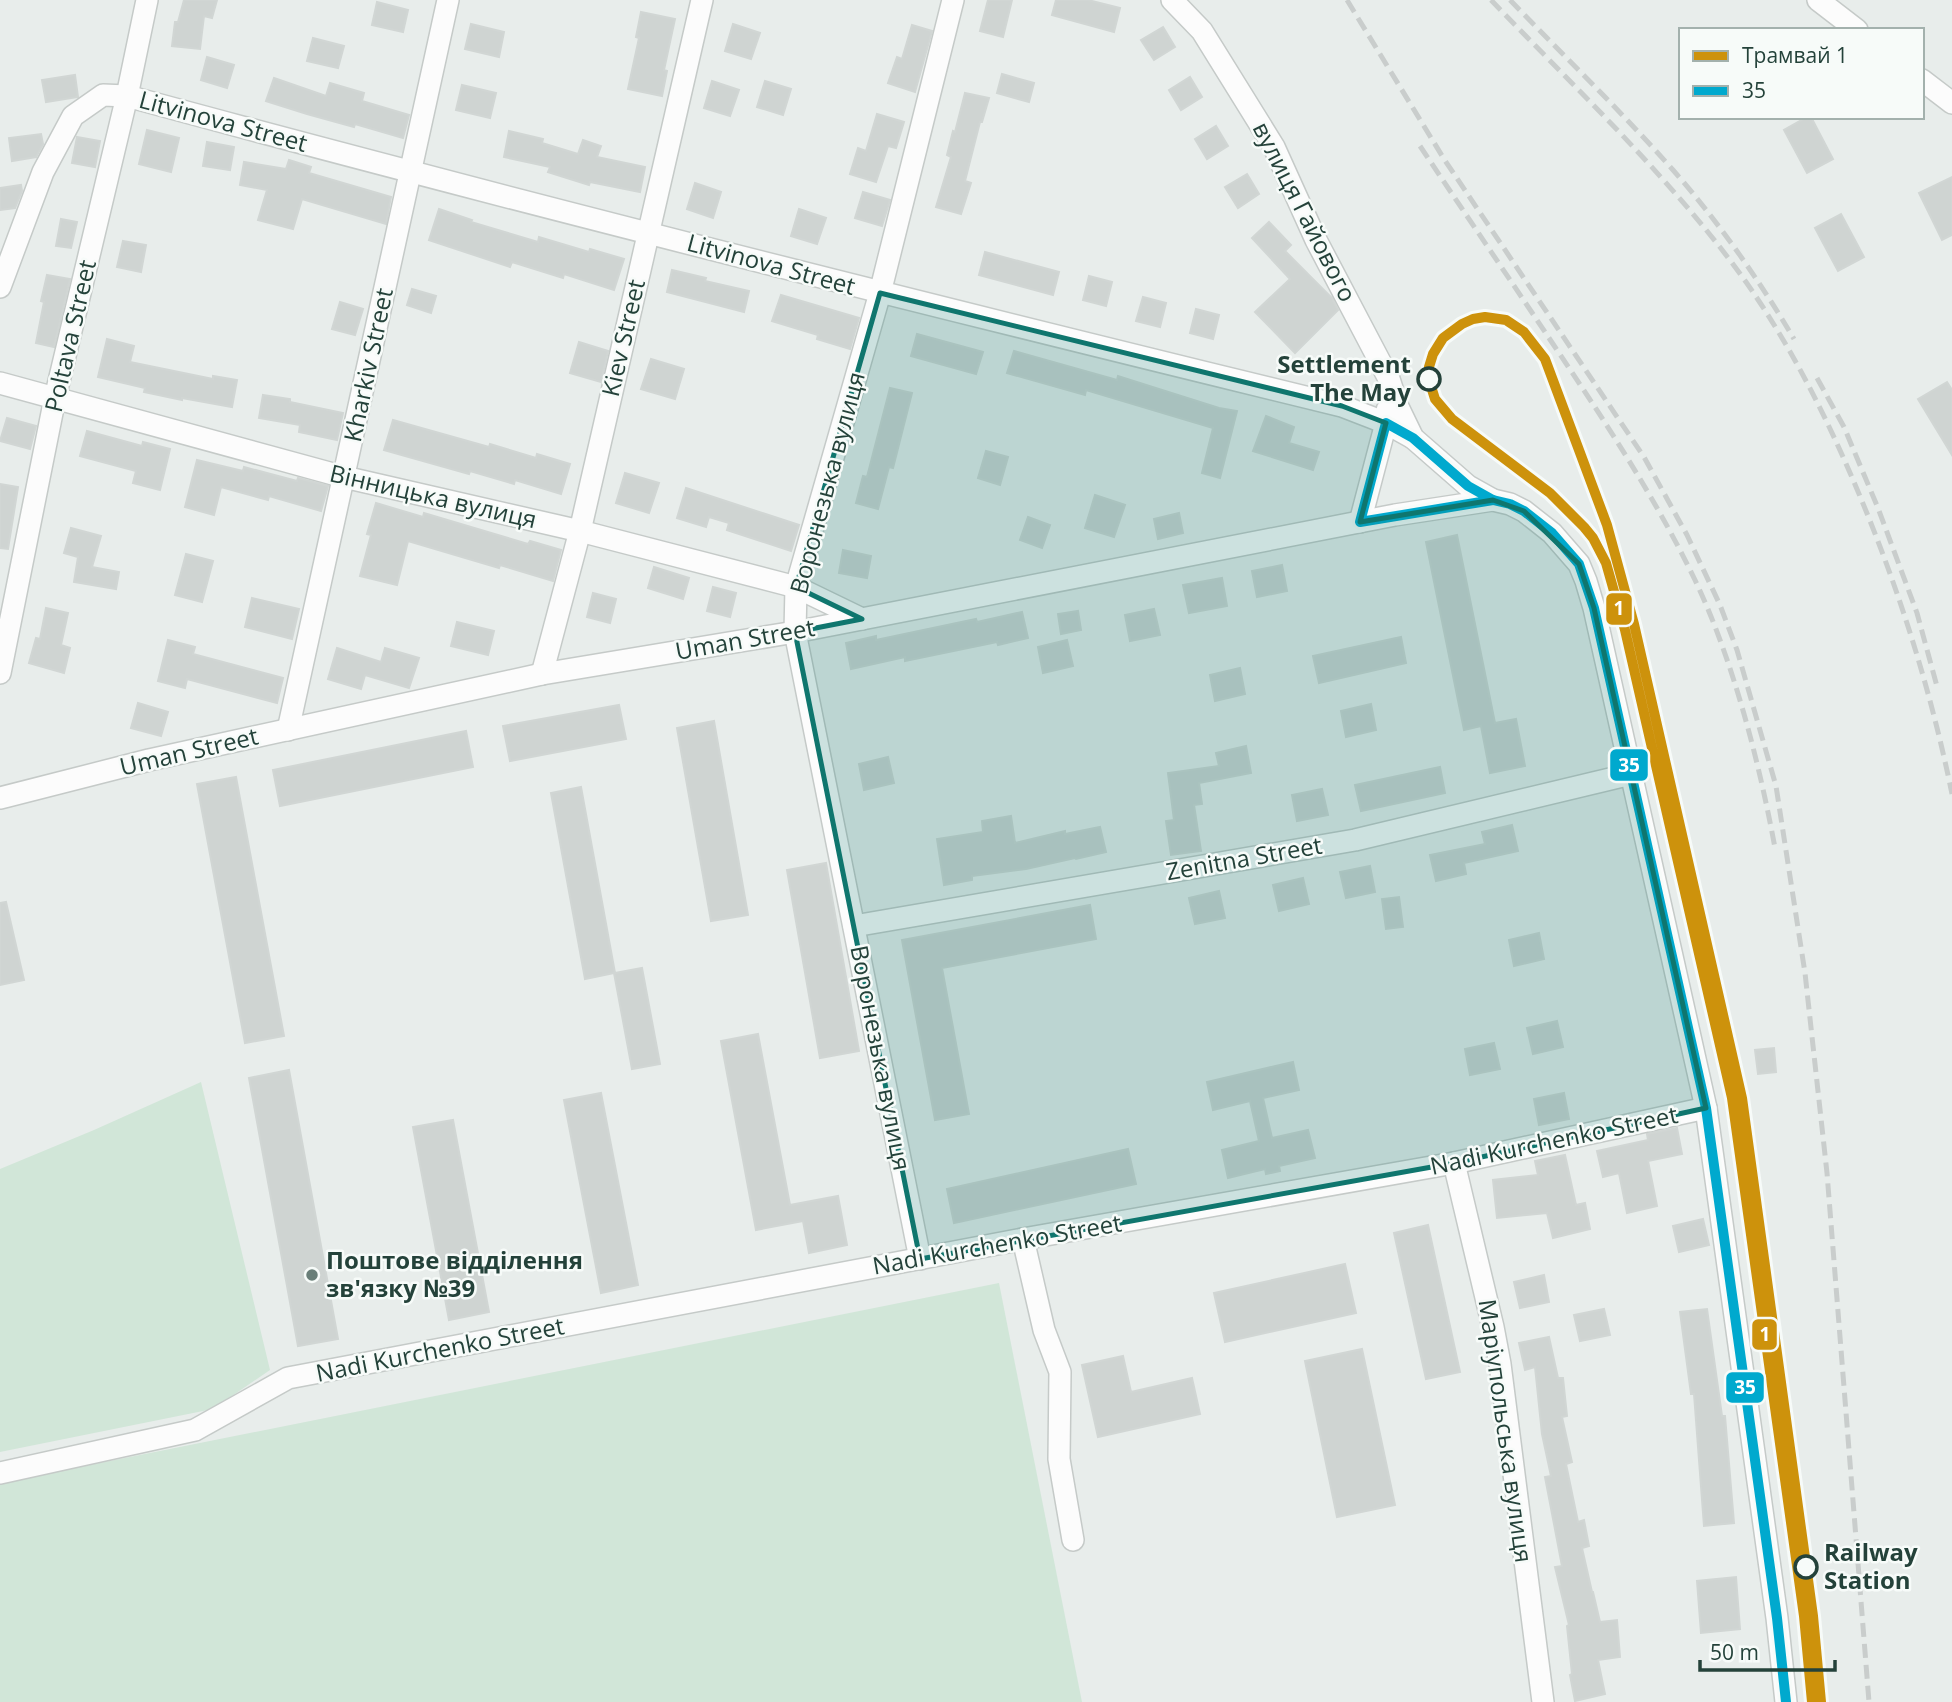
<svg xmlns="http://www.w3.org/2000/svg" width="1952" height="1702" font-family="'Open Sans',sans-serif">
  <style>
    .green { fill: #d1e6d8 }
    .building { fill: #cfd4d2; stroke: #d1d6d4; stroke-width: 2 }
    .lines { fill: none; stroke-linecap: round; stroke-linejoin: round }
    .minor-casing { stroke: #c5cac8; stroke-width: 24 }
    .minor { stroke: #fcfcfc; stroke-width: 21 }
    .rail { stroke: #c9cdcc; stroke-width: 5; stroke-dasharray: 14 7; stroke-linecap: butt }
    .bus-1-casing { stroke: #f7fbf9; stroke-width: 16 }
    .bus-1 { stroke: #00a9ce; stroke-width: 10 }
    .tram-1-casing { stroke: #f7fbf9; stroke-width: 16 }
    .tram-1 { stroke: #cd920c; stroke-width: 10 }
    .marked { fill: #0f766e; fill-opacity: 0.2; stroke: #0f766e; stroke-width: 5; stroke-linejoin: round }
    .stop-dot { fill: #f7fbf9; stroke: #24423a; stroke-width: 3.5 }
    .poi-dot { fill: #697e78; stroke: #f7fbf9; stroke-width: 2.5 }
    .labels { text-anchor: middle; stroke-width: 5; stroke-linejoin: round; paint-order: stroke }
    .street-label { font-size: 24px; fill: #24423a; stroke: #f7fbf9 }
    .stop-label { font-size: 24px; font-weight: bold; fill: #24423a; stroke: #f7fbf9; text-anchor: end }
    .poi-label { font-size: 24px; font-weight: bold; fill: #24423a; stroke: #f7fbf9; text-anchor: start }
    .line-badge { stroke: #f7fbf9; stroke-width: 2.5 }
    .badge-label { font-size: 19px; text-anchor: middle; font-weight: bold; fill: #fff }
  </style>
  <rect width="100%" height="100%" fill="#e8edeb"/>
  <g class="green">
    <polygon points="201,1082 270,1370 213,1409 0,1452 0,1169 94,1130"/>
    <polygon points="999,1283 1082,1702 0,1702 0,1483"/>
  </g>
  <g class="building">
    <polygon points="184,0 217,0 212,18 204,16 200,49 172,46 175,22 178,22"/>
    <polygon points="988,0 1012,0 1003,37 980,31"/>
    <polygon points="1056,0 1088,0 1120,8 1114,32 1052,15"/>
    <polygon points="377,2 408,10 403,32 372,25"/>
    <polygon points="641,12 675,19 664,70 667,71 662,96 628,89 639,38 636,37"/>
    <polygon points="471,24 504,32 499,57 465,49"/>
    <polygon points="733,24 760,33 751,59 725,51"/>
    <polygon points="912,25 932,31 915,92 888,83 897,57 902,59"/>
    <polygon points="1163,27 1175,47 1154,60 1141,40"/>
    <polygon points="313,38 344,46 338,68 307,61"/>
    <polygon points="207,57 234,65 227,88 201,80"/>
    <polygon points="1002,74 1034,83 1029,102 997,93"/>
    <polygon points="75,75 78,97 46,102 42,80"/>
    <polygon points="1190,77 1202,97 1181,110 1169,90"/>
    <polygon points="274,78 326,96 330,83 364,93 362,101 409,115 403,138 355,124 354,127 307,114 266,101"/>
    <polygon points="712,81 739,90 730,116 704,108"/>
    <polygon points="765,81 791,89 783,115 757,107"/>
    <polygon points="462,85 496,93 490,118 456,110"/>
    <polygon points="965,93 989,98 982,122 980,122 965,181 971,183 961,214 936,207 951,157 947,155 953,131 955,132"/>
    <polygon points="877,114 904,122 896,148 888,146 876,182 850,174 858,148 866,151"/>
    <polygon points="1807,117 1811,117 1833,159 1807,173 1784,130"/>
    <polygon points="1216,126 1228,146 1207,159 1195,139"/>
    <polygon points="147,130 179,138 171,172 139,164"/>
    <polygon points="509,131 543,139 542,143 578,154 583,140 601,146 597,157 645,167 640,192 590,182 589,185 548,172 550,167 504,157"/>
    <polygon points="41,134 43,144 36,157 12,161 9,138"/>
    <polygon points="77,137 100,141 95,167 72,163"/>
    <polygon points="207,142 234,147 230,170 203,166"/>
    <polygon points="289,160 311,167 309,173 391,197 386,224 302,199 293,229 258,220 267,190 240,185 244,162 286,169"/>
    <polygon points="1247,174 1259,194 1238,208 1225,187"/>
    <polygon points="1952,177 1952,235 1942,240 1919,193"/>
    <polygon points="695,183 721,192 713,218 687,209"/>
    <polygon points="21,185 22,191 15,208 0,210 0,188"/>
    <polygon points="863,192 890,200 882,226 855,218"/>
    <polygon points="439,209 472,220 471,222 538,242 539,237 589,252 590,249 624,259 614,290 564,274 563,278 512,262 510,267 429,240"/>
    <polygon points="799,209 826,218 817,244 791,236"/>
    <polygon points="1841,214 1864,257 1838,271 1815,228"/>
    <polygon points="61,219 77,222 71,248 56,246"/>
    <polygon points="1269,222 1291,245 1285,251 1332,298 1338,310 1295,353 1255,312 1290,279 1252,238"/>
    <polygon points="123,241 146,245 141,272 117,267"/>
    <polygon points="985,252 1059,272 1053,295 979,275"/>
    <polygon points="672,270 706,278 705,281 749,291 744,312 667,292"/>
    <polygon points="47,275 70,279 54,347 36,343 44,302 41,301"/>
    <polygon points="1089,276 1112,282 1106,306 1083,300"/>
    <polygon points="412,289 436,296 431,313 407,305"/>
    <polygon points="781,295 859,318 850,349 817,339 818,335 772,321"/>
    <polygon points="1143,297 1166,303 1160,327 1136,321"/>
    <polygon points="340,302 363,309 355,335 332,329"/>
    <polygon points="1196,309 1219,315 1213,339 1190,333"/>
    <polygon points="917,334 983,352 976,374 911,356"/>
    <polygon points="107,339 134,346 130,362 213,379 213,376 237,380 232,407 182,398 182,400 144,392 145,388 98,377"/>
    <polygon points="579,342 608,351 601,382 570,373"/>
    <polygon points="1014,351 1117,380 1118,376 1219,408 1237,411 1220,478 1202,473 1213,428 1086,390 1085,395 1007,373"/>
    <polygon points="651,359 684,369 675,399 641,389"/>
    <polygon points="1947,382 1952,390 1952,455 1918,399"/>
    <polygon points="890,388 912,393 893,468 889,467 878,509 856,503 863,476 867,477"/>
    <polygon points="263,395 290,399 290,402 343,413 337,440 299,432 300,425 259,418"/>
    <polygon points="1266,416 1294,427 1289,443 1319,452 1313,470 1253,451"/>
    <polygon points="7,418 36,426 30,449 0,441"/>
    <polygon points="393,420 489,447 490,444 536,458 537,454 570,464 561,494 515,480 514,484 470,471 469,474 384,450"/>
    <polygon points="87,431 142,446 143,442 170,449 160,490 133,483 136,471 80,456"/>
    <polygon points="986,451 1008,457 1000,485 978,478"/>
    <polygon points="197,460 243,471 244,467 297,481 298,478 328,486 321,511 269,496 268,500 221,487 214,515 185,507"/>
    <polygon points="625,473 659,483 649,513 616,503"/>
    <polygon points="0,484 18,487 8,549 0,548"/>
    <polygon points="686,488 799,525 791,551 727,530 729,523 709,517 706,527 677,518"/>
    <polygon points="1095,495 1125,505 1114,537 1085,528"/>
    <polygon points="376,503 423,517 424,513 528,544 530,541 561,550 553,581 500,565 499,568 408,541 397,585 360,576 371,535 367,534"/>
    <polygon points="1179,513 1183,533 1158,539 1154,519"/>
    <polygon points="1028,517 1050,525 1042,548 1020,540"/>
    <polygon points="71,528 101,536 92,567 119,572 116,589 74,582 78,557 64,553"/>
    <polygon points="1457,535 1495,723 1516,719 1525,766 1490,773 1481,726 1464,730 1426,542"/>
    <polygon points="843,550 871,556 867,578 839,573"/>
    <polygon points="186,554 213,561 202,602 175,595"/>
    <polygon points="1282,565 1287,591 1257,597 1252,571"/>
    <polygon points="654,567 689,578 683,599 648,588"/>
    <polygon points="1222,578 1227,606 1189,613 1183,585"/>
    <polygon points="713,587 736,593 730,617 707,611"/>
    <polygon points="593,593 616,599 610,623 587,617"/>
    <polygon points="252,598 299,609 292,639 245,627"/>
    <polygon points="46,608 68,613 61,645 70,648 64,673 29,663 36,638 40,639"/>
    <polygon points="1154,609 1160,635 1130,641 1125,615"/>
    <polygon points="1078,611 1081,630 1061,634 1058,614"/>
    <polygon points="1022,612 1028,638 998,645 997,642 905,661 905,657 851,669 846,643 876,636 876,640 976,619 977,622"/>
    <polygon points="457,622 494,631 488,655 451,646"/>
    <polygon points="1401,637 1406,663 1319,683 1313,656"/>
    <polygon points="168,640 195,647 193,654 283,678 277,703 187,679 185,688 158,681"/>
    <polygon points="1067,640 1073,666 1043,673 1038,647"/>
    <polygon points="337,648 381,662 385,648 419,658 409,688 365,675 361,689 328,679"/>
    <polygon points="1240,668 1245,694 1215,701 1210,675"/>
    <polygon points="138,703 168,712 161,736 131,728"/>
    <polygon points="1371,704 1376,730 1346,737 1341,711"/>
    <polygon points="619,705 626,739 510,761 503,726"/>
    <polygon points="714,721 748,915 711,921 677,728"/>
    <polygon points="466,731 473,767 280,806 273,770"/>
    <polygon points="1246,746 1251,773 1199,783 1202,804 1194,805 1201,851 1171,855 1166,821 1174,820 1168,773 1219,766 1216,753"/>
    <polygon points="888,757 894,783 864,790 859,764"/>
    <polygon points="1440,767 1445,793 1361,811 1355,785"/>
    <polygon points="236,777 284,1036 245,1043 197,784"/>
    <polygon points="581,787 615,973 642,968 660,1064 632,1069 614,973 585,979 551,793"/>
    <polygon points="1322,789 1328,815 1297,821 1292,795"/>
    <polygon points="1011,816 1015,843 1065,831 1065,834 1100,827 1106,852 1076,859 1075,858 1026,869 972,876 972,880 944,885 937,839 983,832 982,821"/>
    <polygon points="1512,825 1518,851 1464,863 1466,874 1436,881 1430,855 1485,844 1482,832"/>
    <polygon points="826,863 859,1051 820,1058 787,870"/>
    <polygon points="1370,866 1375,892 1346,898 1340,872"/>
    <polygon points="1303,878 1309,904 1279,911 1273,885"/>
    <polygon points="1219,891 1225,918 1195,924 1189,898"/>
    <polygon points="1399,897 1403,927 1386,929 1382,899"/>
    <polygon points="6,902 24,980 0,985 0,903"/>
    <polygon points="1090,905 1096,939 942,968 969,1114 935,1120 902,940"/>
    <polygon points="1539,933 1544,959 1514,966 1509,940"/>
    <polygon points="1557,1021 1563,1047 1533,1054 1527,1028"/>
    <polygon points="758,1034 790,1205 838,1196 847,1245 809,1253 803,1221 756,1230 721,1041"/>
    <polygon points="1494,1043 1500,1069 1470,1075 1465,1049"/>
    <polygon points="1774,1048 1776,1072 1758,1074 1755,1050"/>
    <polygon points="1293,1062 1299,1090 1263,1098 1272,1138 1308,1130 1315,1158 1279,1166 1280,1171 1266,1174 1265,1169 1228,1178 1222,1150 1259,1141 1250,1101 1213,1110 1207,1082"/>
    <polygon points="289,1070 338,1339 298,1346 249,1078"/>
    <polygon points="601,1093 638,1285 601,1293 564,1100"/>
    <polygon points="1564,1093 1569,1119 1539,1125 1534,1099"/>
    <polygon points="453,1120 489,1312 449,1320 413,1127"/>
    <polygon points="1677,1128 1682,1154 1648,1161 1657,1206 1627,1213 1619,1173 1603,1177 1597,1151 1648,1140 1647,1134"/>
    <polygon points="1128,1149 1136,1184 954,1223 947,1189"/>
    <polygon points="1565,1155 1576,1205 1585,1203 1590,1229 1553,1238 1547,1213 1497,1218 1493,1180 1538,1175 1535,1161"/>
    <polygon points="1703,1219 1709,1245 1679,1252 1673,1226"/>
    <polygon points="1428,1225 1460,1372 1426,1379 1394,1233"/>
    <polygon points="1345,1264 1356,1313 1225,1342 1214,1293"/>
    <polygon points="1544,1275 1549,1302 1520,1308 1514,1282"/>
    <polygon points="1604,1309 1610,1335 1580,1341 1574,1315"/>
    <polygon points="1707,1309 1722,1416 1725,1416 1734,1523 1704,1526 1694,1394 1691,1394 1680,1312"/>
    <polygon points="1549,1337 1558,1378 1563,1378 1567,1416 1562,1417 1572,1462 1566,1464 1578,1522 1584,1520 1589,1546 1582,1548 1592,1592 1593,1592 1600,1622 1617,1620 1620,1657 1598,1660 1605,1694 1575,1701 1570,1675 1572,1674 1567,1626 1569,1625 1555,1567 1562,1566 1545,1477 1551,1476 1542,1434 1535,1367 1525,1370 1519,1343"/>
    <polygon points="1362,1349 1395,1505 1337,1517 1305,1361"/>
    <polygon points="1123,1356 1131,1392 1192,1378 1200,1414 1098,1437 1082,1365"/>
    <polygon points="1736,1577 1740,1629 1701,1633 1697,1581"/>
  </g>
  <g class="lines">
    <defs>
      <g id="minor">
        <polyline points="1172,0 1202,31 1274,147 1316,240 1389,379 1398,407 1413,438 1468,486 1493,500 1510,504 1524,511 1552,533 1579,564 1586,581 1594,608 1706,1108 1777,1618 1786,1702"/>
        <polyline points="1818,0 1857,30"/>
        <polyline points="1922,80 1952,103"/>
        <path d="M 0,287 L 43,172 L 73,116 L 103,95 L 127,96 C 531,206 936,307 1342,406 L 1386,423 L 1413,438"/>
        <polyline points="0,383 344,477 580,531 796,587 862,619"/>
        <polyline points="1360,522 1386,423 1387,410"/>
        <polyline points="0,673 55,398 127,96 147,0"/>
        <polyline points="542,674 580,531 702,0"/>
        <polyline points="288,730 448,0"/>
        <polyline points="0,798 149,760 542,674 795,632 1395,515 1493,500"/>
        <polyline points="854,926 1355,840 1631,774"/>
        <polyline points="1454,1163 1493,1327 1500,1364 1543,1702"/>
        <polyline points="1023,1239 1044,1330 1060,1372 1059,1459 1073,1540"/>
        <polyline points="920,1259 795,632 796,587 880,293 953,0"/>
        <polyline points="0,1473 195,1430 288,1378 1023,1239 1454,1163 1706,1108"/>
      </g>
    </defs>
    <use href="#minor" class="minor-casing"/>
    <use href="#minor" class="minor"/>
    <g class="rail">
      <polyline points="1347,0 1444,159 1644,457 1687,535 1720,605 1737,650 1776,786 1805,973 1827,1173 1869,1702"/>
      <path d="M 1491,0 C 1577,90 1674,181 1746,282 C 1790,345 1824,412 1854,482 C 1897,583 1930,686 1952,794"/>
      <path d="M 1510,0 C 1564,56 1621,111 1673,170 C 1717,220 1760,281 1794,339"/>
      <path d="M 1420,146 C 1464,212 1509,278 1553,344 C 1604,420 1655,497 1695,580 C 1733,660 1759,761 1775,848"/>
      <polyline points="1817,378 1844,427 1878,508 1917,613 1938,690"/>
    </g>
    <defs>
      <g id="bus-1">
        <polygon points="1386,423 1413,438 1468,486 1493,500 1360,522"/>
        <polyline points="1493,500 1510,504 1524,511 1552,533 1579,564 1594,608 1706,1108 1777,1618 1786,1702"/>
      </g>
    </defs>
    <use href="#bus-1" class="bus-1-casing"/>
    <use href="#bus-1" class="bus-1"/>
    <defs>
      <polyline id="tram-1" points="1812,1702 1804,1616 1732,1098 1625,630 1606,563 1593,538 1584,527 1550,493 1452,419 1435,399 1429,380 1429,367 1433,354 1443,338 1462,324 1473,319 1485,317 1506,320 1524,332 1545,359 1607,525 1634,624 1742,1098 1813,1616 1821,1702"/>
    </defs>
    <use href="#tram-1" class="tram-1-casing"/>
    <use href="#tram-1" class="tram-1"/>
  </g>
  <path class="marked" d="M 880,293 L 1342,406 L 1386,423 L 1360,522 L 1493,500 L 1524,511 L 1579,564 L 1594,608 L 1706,1108 L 1454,1163 L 920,1259 L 795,632 L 862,619 L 796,587 Z"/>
  <g class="stop-dot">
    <circle cx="1429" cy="379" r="11"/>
    <circle cx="1806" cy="1567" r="11"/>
  </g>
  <circle class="poi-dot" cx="312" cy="1275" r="7"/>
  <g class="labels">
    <g class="street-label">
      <text transform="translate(223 122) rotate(15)" y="8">Litvinova Street</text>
      <text transform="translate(1304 212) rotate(63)" y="8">вулиця Гайового</text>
      <text transform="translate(771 265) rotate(15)" y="8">Litvinova Street</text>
      <text transform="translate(71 336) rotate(-77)" y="8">Poltava Street</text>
      <text transform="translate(624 338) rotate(-77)" y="8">Kiev Street</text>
      <text transform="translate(369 365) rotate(-78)" y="8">Kharkiv Street</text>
      <text transform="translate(828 483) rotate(-75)" y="8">Воронезька вулиця</text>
      <text transform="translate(433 497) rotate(13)" y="8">Вінницька вулиця</text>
      <text transform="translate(745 640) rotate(-10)" y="8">Uman Street</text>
      <text transform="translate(189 752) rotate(-13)" y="8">Uman Street</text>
      <text transform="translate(1244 859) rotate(-10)" y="8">Zenitna Street</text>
      <text transform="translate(880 1058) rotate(79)" y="8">Воронезька вулиця</text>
      <text transform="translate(1554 1141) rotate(-12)" y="8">Nadi Kurchenko Street</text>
      <text transform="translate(997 1245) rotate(-10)" y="8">Nadi Kurchenko Street</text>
      <text transform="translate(440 1350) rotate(-11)" y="8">Nadi Kurchenko Street</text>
      <text transform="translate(1505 1431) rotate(82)" y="8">Маріупольська вулиця</text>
    </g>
    <g class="stop-label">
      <text x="1411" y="373">Settlement<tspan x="1411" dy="28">The May</tspan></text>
      <text x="1824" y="1561" text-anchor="start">Railway<tspan x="1824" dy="28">Station</tspan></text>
    </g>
    <g class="poi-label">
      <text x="326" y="1269">Поштове відділення<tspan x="326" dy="28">зв'язку №39</tspan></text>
    </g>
  </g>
  <g class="line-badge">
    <rect x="1605" y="592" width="28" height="34" rx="7" fill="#cd920c"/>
    <rect x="1609" y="748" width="40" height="34" rx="7" fill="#00a9ce"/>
    <rect x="1751" y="1318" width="27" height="33" rx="7" fill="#cd920c"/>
    <rect x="1725" y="1371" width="40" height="33" rx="7" fill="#00a9ce"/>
  </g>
  <g class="badge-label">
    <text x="1619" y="615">1</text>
    <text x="1629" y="772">35</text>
    <text x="1765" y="1341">1</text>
    <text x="1745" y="1394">35</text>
  </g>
  <rect x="1679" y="28" width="245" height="91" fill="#f7fbf9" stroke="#a3b1ad" stroke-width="2"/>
  <rect x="1693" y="51" width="35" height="10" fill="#cd920c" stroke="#a3b1ad" stroke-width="2"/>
  <text x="1742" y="63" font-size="21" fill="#24423a">Трамвай 1</text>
  <rect x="1693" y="86" width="35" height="10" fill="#00a9ce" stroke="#a3b1ad" stroke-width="2"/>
  <text x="1742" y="98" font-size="21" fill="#24423a">35</text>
  <path d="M1700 1660v10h135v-10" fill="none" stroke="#24423a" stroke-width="3.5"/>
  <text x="1710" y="1660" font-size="21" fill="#24423a" stroke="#f7fbf9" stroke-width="5" paint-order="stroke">50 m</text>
</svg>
